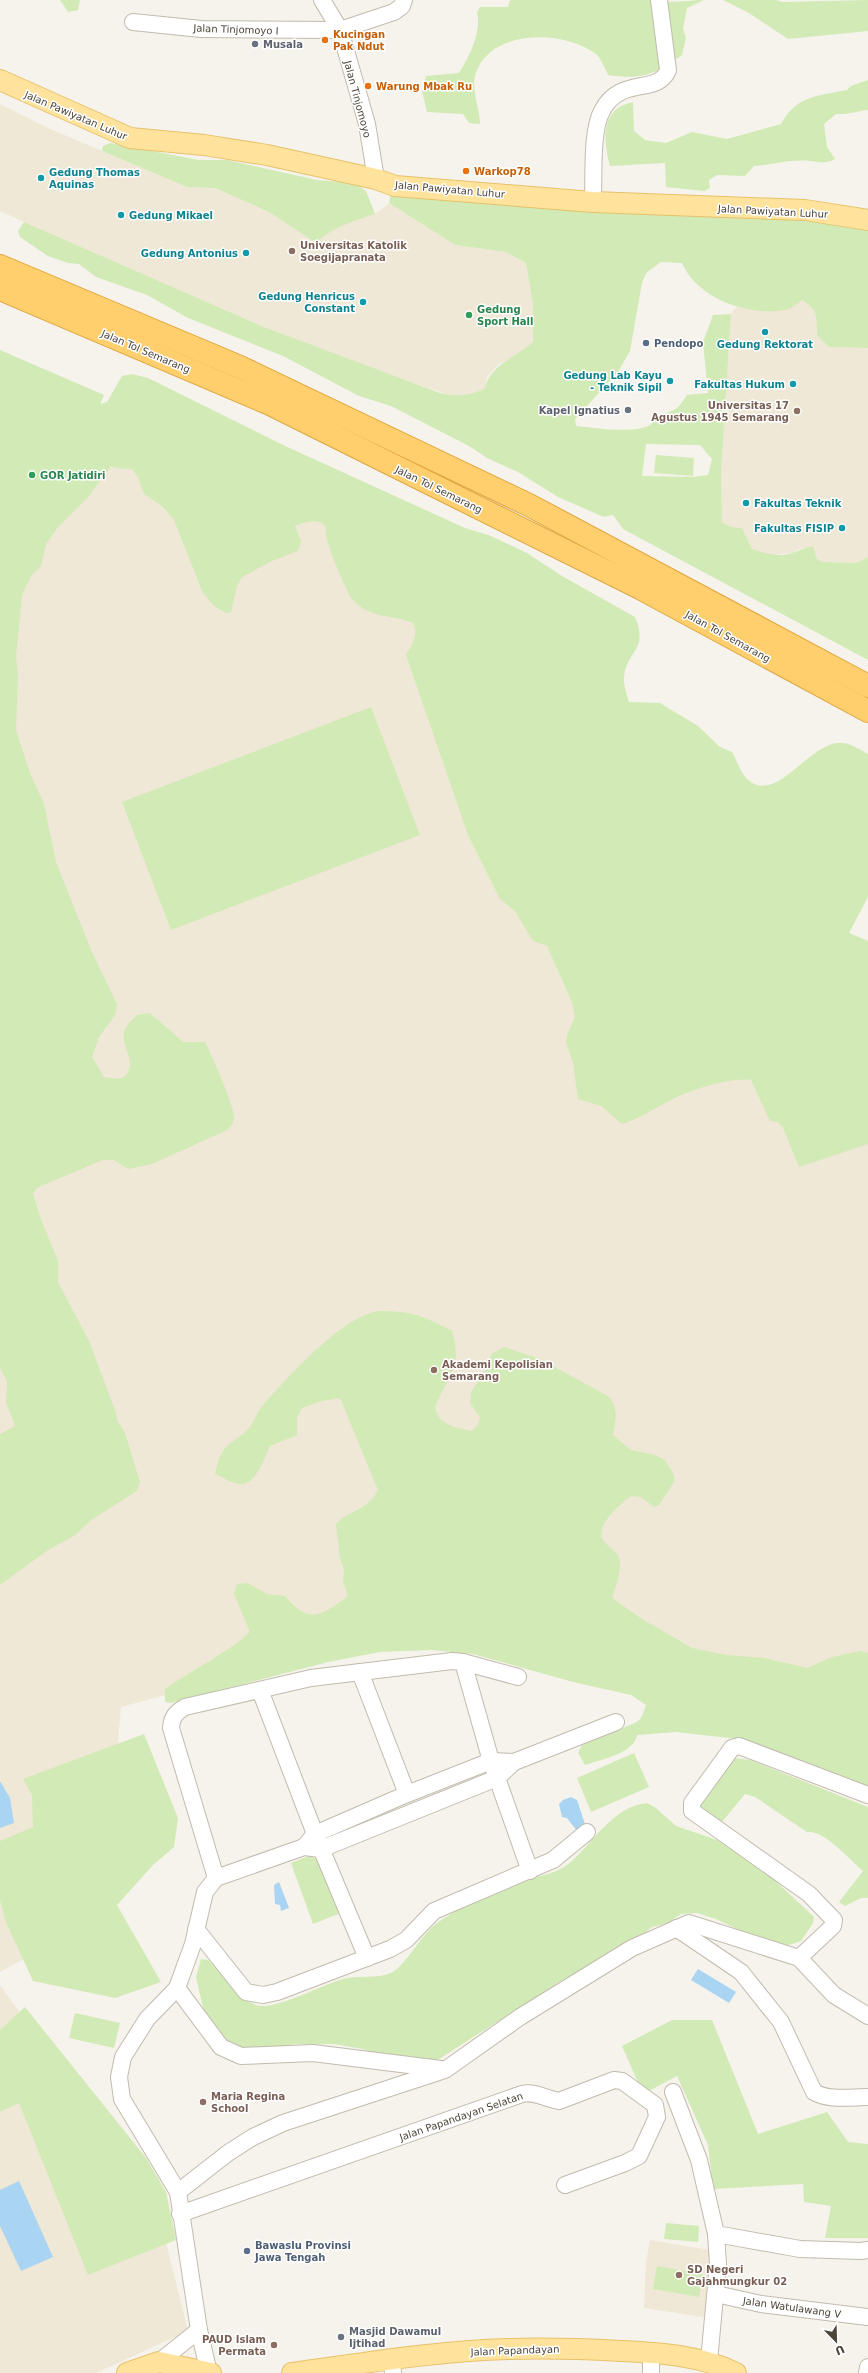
<svg xmlns="http://www.w3.org/2000/svg" width="868" height="2373" font-family="'DejaVu Sans',sans-serif">
  <style>
    .education { fill: #efe8d6 }
    .green { fill: #d2eab5; fill-rule: evenodd }
    .water { fill: #a9d4f2 }
    .lines { fill: none; stroke-linecap: round; stroke-linejoin: round }
    .minor-casing { stroke: #c2bbae; stroke-width: 18 }
    .major-casing { stroke: #e6c16a; stroke-width: 22 }
    .highway-casing { stroke: #e0a43c; stroke-width: 24 }
    .minor { stroke: #fff; stroke-width: 16 }
    .major { stroke: #ffe39c; stroke-width: 20 }
    .highway { stroke: #ffcf6e; stroke-width: 22 }
    .food-dot { fill: #e8710a; stroke: #fff; stroke-width: 1.5 }
    .worship-dot { fill: #6b7280; stroke: #fff; stroke-width: 1.5 }
    .culture-dot { fill: #0f9aa8; stroke: #fff; stroke-width: 1.5 }
    .education-dot { fill: #8d6e63; stroke: #fff; stroke-width: 1.5 }
    .leisure-dot { fill: #2e9e5b; stroke: #fff; stroke-width: 1.5 }
    .service-dot { fill: #5c6f8a; stroke: #fff; stroke-width: 1.5 }
    .labels { text-anchor: middle; stroke-width: 3; stroke-linejoin: round; paint-order: stroke }
    .street-label { font-size: 10px; fill: #4b4439; stroke: #fff }
    .food-label { font-size: 10px; font-weight: bold; fill: #c56008; stroke: #fff; text-anchor: start }
    .worship-label { font-size: 10px; font-weight: bold; fill: #5b616d; stroke: #fff; text-anchor: start }
    .culture-label { font-size: 10px; font-weight: bold; fill: #0d838f; stroke: #fff; text-anchor: end }
    .education-label { font-size: 10px; font-weight: bold; fill: #785e54; stroke: #fff; text-anchor: start }
    .leisure-label { font-size: 10px; font-weight: bold; fill: #27864d; stroke: #fff; text-anchor: start }
    .service-label { font-size: 10px; font-weight: bold; fill: #4e5e75; stroke: #fff; text-anchor: start }
  </style>
  <rect width="100%" height="100%" fill="#f6f3ec"/>
  <g class="education">
    <polygon points="0,104 48,128 187,187 215,188 269,212 316,243 328,231 340,225 375,214 389,203 455,245 506,252 526,263 533,305 533,342 521,353 498,365 487,377 484,389 469,396 452,396 379,371 264,327 44,231 0,211"/>
    <polygon points="801,300 813,307 817,318 818,335 829,347 868,348 868,557 856,563 822,562 817,559 813,546 800,549 792,553 771,555 752,549 742,528 731,527 722,522 721,473 731,314 736,307 749,309 790,308"/>
    <polygon points="133,376 238,426 868,1103 868,1693 518,1651 380,1637 121,1707 115,1777 29,1956 0,1972 0,578"/>
    <polygon points="0,1985 156,2203 188,2331 96,2373 0,2373"/>
    <polygon points="650,2240 716,2251 709,2318 644,2308 646,2263"/>
  </g>
  <g class="green">
    <polygon points="60,0 80,0 78,10 68,12"/>
    <path d="M 510,0 L 657,0 C 671,4 689,0 704,0 L 687,8 L 683,29 L 686,38 L 682,55 C 654,75 642,80 608,75 C 605,69 601,58 596,54 C 564,30 494,29 477,70 C 469,86 480,107 480,124 L 469,123 L 463,114 L 427,112 L 422,91 L 426,76 L 459,73 C 469,57 482,32 477,12 L 480,7 L 508,7 Z"/>
    <polygon points="723,0 776,0 782,2 868,0 868,31 788,39 749,13"/>
    <path d="M 868,80 L 868,110 C 857,111 847,115 836,114 L 824,124 L 827,147 L 835,159 C 827,164 820,162 810,161 C 789,159 774,165 754,166 L 745,176 L 717,175 L 709,180 L 710,188 L 704,191 L 666,187 L 665,163 L 610,166 C 603,140 600,109 633,102 L 634,131 L 645,140 L 666,143 L 692,132 L 727,139 L 781,124 C 797,95 818,96 847,90 L 851,86 Z"/>
    <path d="M 110,143 L 199,160 L 227,160 L 317,180 L 354,183 L 366,191 L 375,214 C 352,222 334,226 316,243 L 269,212 L 215,188 L 187,187 L 102,151 L 103,146 Z"/>
    <path d="M 392,188 L 577,196 L 868,225 L 868,348 L 829,347 L 817,335 C 817,316 818,310 802,300 C 798,303 793,307 789,309 C 752,318 698,300 682,263 L 661,262 L 646,273 L 642,283 L 630,351 L 618,372 L 575,419 L 576,426 C 594,428 635,434 650,425 C 653,423 655,419 659,417 C 676,407 674,415 687,395 L 708,393 L 703,342 L 713,315 L 731,314 L 721,473 L 722,522 L 731,527 L 742,528 L 752,549 C 765,553 779,558 792,553 C 800,550 805,548 813,546 L 817,559 L 822,562 L 856,563 L 868,557 L 868,660 L 623,529 L 613,515 L 604,517 L 558,497 L 518,472 L 487,458 L 469,446 L 391,406 L 359,396 L 283,356 L 188,318 L 147,295 L 96,277 L 79,264 L 68,263 L 48,256 L 20,237 L 18,231 L 24,222 L 264,327 L 440,393 C 457,397 469,396 484,389 C 491,364 515,358 533,342 L 533,305 L 526,263 L 506,252 L 455,245 L 389,203 ZM 646,444 L 700,445 L 712,459 L 708,475 L 692,477 L 642,476 Z"/>
    <path d="M 0,350 L 104,395 L 100,404 L 107,402 L 122,376 L 132,374 L 148,378 L 283,445 L 465,528 L 491,536 L 527,553 L 562,576 L 635,617 C 649,650 627,650 624,677 C 623,684 627,695 629,702 L 660,703 L 698,726 L 720,747 L 732,752 C 737,760 740,772 747,779 C 777,807 810,739 843,743 C 851,744 861,750 868,754 L 868,897 L 849,933 L 868,941 L 868,1144 L 799,1167 L 783,1128 L 778,1122 L 770,1121 L 751,1080 C 731,1077 689,1090 671,1100 C 655,1108 639,1119 622,1124 L 601,1106 L 578,1099 L 573,1063 L 566,1042 L 568,1032 L 575,1017 L 572,1002 L 547,946 L 533,941 L 515,911 L 500,899 L 468,835 L 406,655 C 412,645 419,635 413,623 C 392,614 369,619 352,599 C 346,591 330,551 327,540 C 325,534 328,527 322,523 C 312,519 304,523 295,526 L 301,541 L 298,551 L 272,561 L 242,577 L 237,586 L 231,612 L 226,613 L 214,606 L 203,593 L 174,520 L 163,507 L 144,494 L 138,477 L 132,469 L 116,468 L 111,466 L 89,496 L 58,527 L 46,544 L 41,566 L 31,576 L 22,595 L 16,656 L 18,676 L 16,730 L 30,773 L 44,804 L 56,862 L 91,950 L 117,1004 L 115,1015 L 99,1037 L 92,1057 L 104,1077 C 114,1078 123,1082 128,1072 C 135,1057 119,1043 125,1030 C 127,1024 133,1019 137,1015 L 150,1013 L 183,1042 L 205,1042 C 211,1054 236,1109 234,1119 C 233,1124 229,1129 225,1131 L 152,1164 L 128,1169 L 114,1160 L 103,1160 L 41,1186 L 36,1189 L 33,1194 L 41,1219 L 58,1261 L 58,1282 L 89,1341 L 116,1413 L 117,1420 L 125,1433 L 140,1482 L 137,1491 L 91,1520 L 74,1536 L 48,1550 L 0,1585 L 0,1434 L 15,1426 L 6,1402 L 7,1381 L 0,1368 Z"/>
    <polygon points="656,455 694,458 693,476 654,473"/>
    <polygon points="371,707 420,835 171,930 122,802"/>
    <path d="M 377,1311 C 411,1311 422,1315 452,1331 C 463,1368 448,1376 435,1407 C 438,1425 457,1428 472,1431 L 479,1423 L 480,1417 L 470,1403 L 471,1392 L 486,1369 L 492,1354 L 504,1347 L 540,1359 L 608,1396 C 619,1410 616,1418 613,1435 L 631,1450 L 655,1455 L 665,1460 L 674,1475 L 674,1482 L 659,1505 L 654,1507 L 641,1497 L 631,1496 C 621,1503 594,1526 603,1540 C 607,1546 615,1550 618,1556 C 624,1567 615,1587 612,1598 L 642,1619 L 692,1648 L 727,1655 L 764,1658 L 807,1668 L 832,1657 L 860,1651 L 868,1653 L 868,1787 L 738,1739 L 676,1732 L 637,1735 C 634,1754 601,1759 585,1765 L 578,1753 L 582,1745 L 637,1722 L 641,1718 L 646,1705 L 631,1695 L 573,1682 L 473,1654 L 432,1650 L 380,1652 L 328,1662 L 171,1703 L 165,1702 L 165,1689 C 193,1669 225,1655 250,1632 L 234,1594 L 237,1584 L 248,1583 L 267,1594 L 285,1596 C 309,1625 321,1616 348,1596 L 343,1581 L 344,1569 L 340,1559 L 336,1524 C 350,1509 368,1511 378,1490 L 340,1398 L 321,1401 L 302,1408 L 297,1417 L 297,1435 L 270,1446 C 265,1457 256,1484 241,1484 C 233,1484 222,1477 215,1474 C 223,1439 229,1449 250,1427 C 254,1422 256,1414 261,1408 C 281,1383 329,1333 357,1319 C 363,1315 371,1313 377,1311 Z"/>
    <polygon points="144,1734 178,1818 174,1847 153,1865 117,1905 161,1982 115,1998 33,1981 5,1920 0,1900 0,1841 33,1827 32,1795 23,1779"/>
    <polygon points="634,1753 649,1787 591,1812 577,1778"/>
    <path d="M 734,1758 L 750,1760 L 868,1807 L 868,1898 L 861,1898 L 845,1906 L 839,1902 L 863,1871 C 849,1859 825,1830 807,1832 L 755,1797 L 745,1794 L 722,1822 L 698,1805 Z"/>
    <path d="M 647,1803 L 656,1808 L 676,1826 L 717,1840 L 766,1872 L 814,1917 L 813,1923 L 801,1941 L 786,1946 L 751,1936 L 716,1919 L 697,1913 L 681,1914 L 668,1923 L 652,1927 L 636,1940 L 559,1982 L 436,2061 L 380,2054 L 363,2049 L 334,2044 L 296,2044 L 256,2050 L 231,2047 L 205,2016 L 196,1977 L 201,1959 L 208,1960 C 222,1972 241,2003 260,2006 C 279,2008 322,1985 343,1979 C 358,1975 377,1979 391,1973 C 408,1964 420,1934 440,1921 C 463,1906 490,1892 516,1882 C 536,1875 554,1877 572,1861 C 594,1841 614,1806 647,1803 Z"/>
    <polygon points="309,1856 321,1861 341,1913 313,1924 291,1863"/>
    <polygon points="25,2007 146,2158 166,2192 176,2240 88,2275 19,2103 0,2112 0,2030"/>
    <polygon points="75,2013 120,2023 114,2048 69,2038"/>
    <polygon points="672,2020 712,2020 758,2134 827,2112 848,2142 868,2144 868,2238 825,2238 831,2206 804,2202 803,2184 713,2189 708,2145 677,2076 643,2094 622,2046"/>
    <polygon points="666,2223 699,2226 698,2242 664,2239"/>
    <polygon points="657,2266 703,2274 699,2297 653,2289"/>
  </g>
  <g class="water">
    <polygon points="0,1781 10,1798 14,1823 0,1828"/>
    <polygon points="571,1797 577,1800 585,1824 584,1828 577,1831 567,1818 562,1817 559,1804 563,1800"/>
    <polygon points="279,1882 289,1908 281,1911 280,1905 275,1904 274,1885"/>
    <polygon points="698,1969 736,1992 729,2003 691,1980"/>
    <polygon points="19,2181 53,2257 21,2271 0,2226 0,2190"/>
  </g>
  <g class="lines">
    <defs>
      <g id="minor">
        <polyline points="322,0 340,30 367,124 376,179"/>
        <polyline points="133,22 201,29 340,30 394,12 402,6 404,0"/>
        <path d="M 593,202 C 594,178 591,130 602,111 C 620,75 658,96 668,70 L 659,0"/>
        <polyline points="463,1662 518,1677"/>
        <polyline points="360,1672 407,1794"/>
        <polyline points="260,1690 315,1834 367,1958"/>
        <polyline points="304,1847 315,1834 407,1794 491,1761 514,1762 616,1722"/>
        <path d="M 216,1878 L 171,1728 C 172,1717 175,1713 185,1707 L 311,1678 L 452,1661 L 463,1662 L 491,1761 L 530,1871"/>
        <path d="M 676,1928 L 741,1972 L 781,2022 L 814,2092 C 829,2101 851,2097 868,2097"/>
        <polyline points="196,1929 246,1992 263,1995 277,1992 390,1949 406,1940 434,1911 553,1860 587,1832"/>
        <polyline points="799,1958 833,1926 834,1920 809,1894 692,1811 692,1803 732,1748 739,1746 868,1795"/>
        <polyline points="177,1988 221,2047 241,2056 313,2053 441,2069"/>
        <polyline points="673,2092 699,2160 716,2234 718,2264 709,2361"/>
        <polyline points="178,2192 228,2153 253,2137 283,2123 445,2070 520,2017 632,1948 689,1923 799,1958 834,1995 868,2016"/>
        <path d="M 180,2214 L 522,2094 C 536,2091 545,2099 559,2101 L 614,2080 L 622,2081 L 655,2105 L 657,2117 L 639,2156 L 625,2163 L 565,2185"/>
        <polyline points="716,2234 800,2249 861,2251 868,2250"/>
        <polyline points="716,2294 761,2304 868,2317"/>
        <polyline points="392,2361 393,2373"/>
        <polyline points="159,2362 199,2330"/>
        <polyline points="209,2373 199,2330 178,2192 122,2099 119,2077 123,2057 147,2019 177,1988 193,1944 205,1892 216,1878 304,1847 321,1849 497,1778 514,1762"/>
        <polyline points="651,2373 651,2353"/>
        <polyline points="867,2373 868,2367"/>
      </g>
      <g id="major">
        <polyline points="0,80 130,138 204,145 267,155 376,179 395,186 593,202 805,210 868,220"/>
        <polyline points="127,2373 159,2362 211,2373"/>
        <path d="M 292,2373 C 364,2363 437,2351 509,2349 C 546,2348 583,2349 621,2351 C 659,2353 701,2355 736,2373"/>
      </g>
      <g id="highway">
        <polyline points="0,266 240,367 529,505 868,686"/>
        <polyline points="0,289 270,404 640,588 868,711"/>
      </g>
    </defs>
    <use href="#minor" class="minor-casing"/>
    <use href="#major" class="major-casing"/>
    <use href="#highway" class="highway-casing"/>
    <use href="#minor" class="minor"/>
    <use href="#major" class="major"/>
    <use href="#highway" class="highway"/>
  </g>
  <g class="food-dot">
    <circle cx="325" cy="40" r="4"/>
    <circle cx="368" cy="86" r="4"/>
    <circle cx="466" cy="171" r="4"/>
  </g>
  <g class="worship-dot">
    <circle cx="255" cy="44" r="4"/>
    <circle cx="628" cy="410" r="4"/>
    <circle cx="341" cy="2337" r="4"/>
  </g>
  <g class="culture-dot">
    <circle cx="41" cy="178" r="4"/>
    <circle cx="121" cy="215" r="4"/>
    <circle cx="246" cy="253" r="4"/>
    <circle cx="363" cy="302" r="4"/>
    <circle cx="765" cy="332" r="4"/>
    <circle cx="670" cy="381" r="4"/>
    <circle cx="793" cy="384" r="4"/>
    <circle cx="746" cy="503" r="4"/>
    <circle cx="842" cy="528" r="4"/>
  </g>
  <g class="education-dot">
    <circle cx="292" cy="251" r="4"/>
    <circle cx="797" cy="411" r="4"/>
    <circle cx="434" cy="1370" r="4"/>
    <circle cx="203" cy="2102" r="4"/>
    <circle cx="679" cy="2275" r="4"/>
    <circle cx="274" cy="2345" r="4"/>
  </g>
  <g class="leisure-dot">
    <circle cx="469" cy="315" r="4"/>
    <circle cx="32" cy="475" r="4"/>
  </g>
  <g class="service-dot">
    <circle cx="646" cy="343" r="4"/>
    <circle cx="247" cy="2251" r="4"/>
  </g>
  <g class="labels">
    <g class="street-label">
      <text transform="translate(236 29) rotate(2)" y="4">Jalan Tinjomoyo I</text>
      <text transform="translate(358 99) rotate(75)" y="4">Jalan Tinjomoyo</text>
      <text transform="translate(76 115) rotate(23)" y="4">Jalan Pawiyatan Luhur</text>
      <text transform="translate(450 189) rotate(5)" y="4">Jalan Pawiyatan Luhur</text>
      <text transform="translate(773 211) rotate(3)" y="4">Jalan Pawiyatan Luhur</text>
      <text transform="translate(146 351) rotate(23)" y="4">Jalan Tol Semarang</text>
      <text transform="translate(439 489) rotate(26)" y="4">Jalan Tol Semarang</text>
      <text transform="translate(728 636) rotate(29)" y="4">Jalan Tol Semarang</text>
      <text transform="translate(461 2116) rotate(-19)" y="4">Jalan Papandayan Selatan</text>
      <text transform="translate(792 2307) rotate(8)" y="4">Jalan Watulawang V</text>
      <text transform="translate(515 2350) rotate(-2)" y="4">Jalan Papandayan</text>
    </g>
    <g class="food-label">
      <text x="333" y="38">Kucingan<tspan x="333" dy="12">Pak Ndut</tspan></text>
      <text x="376" y="90">Warung Mbak Ru</text>
      <text x="474" y="175">Warkop78</text>
    </g>
    <g class="worship-label">
      <text x="263" y="48">Musala</text>
      <text x="620" y="414" text-anchor="end">Kapel Ignatius</text>
      <text x="349" y="2335">Masjid Dawamul<tspan x="349" dy="12">Ijtihad</tspan></text>
    </g>
    <g class="culture-label">
      <text x="49" y="176" text-anchor="start">Gedung Thomas<tspan x="49" dy="12">Aquinas</tspan></text>
      <text x="129" y="219" text-anchor="start">Gedung Mikael</text>
      <text x="238" y="257">Gedung Antonius</text>
      <text x="355" y="300">Gedung Henricus<tspan x="355" dy="12">Constant</tspan></text>
      <text x="765" y="348" text-anchor="middle">Gedung Rektorat</text>
      <text x="662" y="379">Gedung Lab Kayu<tspan x="662" dy="12">- Teknik Sipil</tspan></text>
      <text x="785" y="388">Fakultas Hukum</text>
      <text x="754" y="507" text-anchor="start">Fakultas Teknik</text>
      <text x="834" y="532">Fakultas FISIP</text>
    </g>
    <g class="education-label">
      <text x="300" y="249">Universitas Katolik<tspan x="300" dy="12">Soegijapranata</tspan></text>
      <text x="789" y="409" text-anchor="end">Universitas 17<tspan x="789" dy="12">Agustus 1945 Semarang</tspan></text>
      <text x="442" y="1368">Akademi Kepolisian<tspan x="442" dy="12">Semarang</tspan></text>
      <text x="211" y="2100">Maria Regina<tspan x="211" dy="12">School</tspan></text>
      <text x="687" y="2273">SD Negeri<tspan x="687" dy="12">Gajahmungkur 02</tspan></text>
      <text x="266" y="2343" text-anchor="end">PAUD Islam<tspan x="266" dy="12">Permata</tspan></text>
    </g>
    <g class="leisure-label">
      <text x="477" y="313">Gedung<tspan x="477" dy="12">Sport Hall</tspan></text>
      <text x="40" y="479">GOR Jatidiri</text>
    </g>
    <g class="service-label">
      <text x="654" y="347">Pendopo</text>
      <text x="255" y="2249">Bawaslu Provinsi<tspan x="255" dy="12">Jawa Tengah</tspan></text>
    </g>
  </g>
  <g transform="translate(836 2341) rotate(157)" stroke="#ffffff" stroke-width="3" paint-order="stroke">
  <path d="M0-3L7 15L0 10L-7 15Z" fill="#4b4439"/>
  <text y="-6" font-size="11" font-weight="bold" text-anchor="middle" fill="#4b4439">U</text>
  </g>
</svg>
